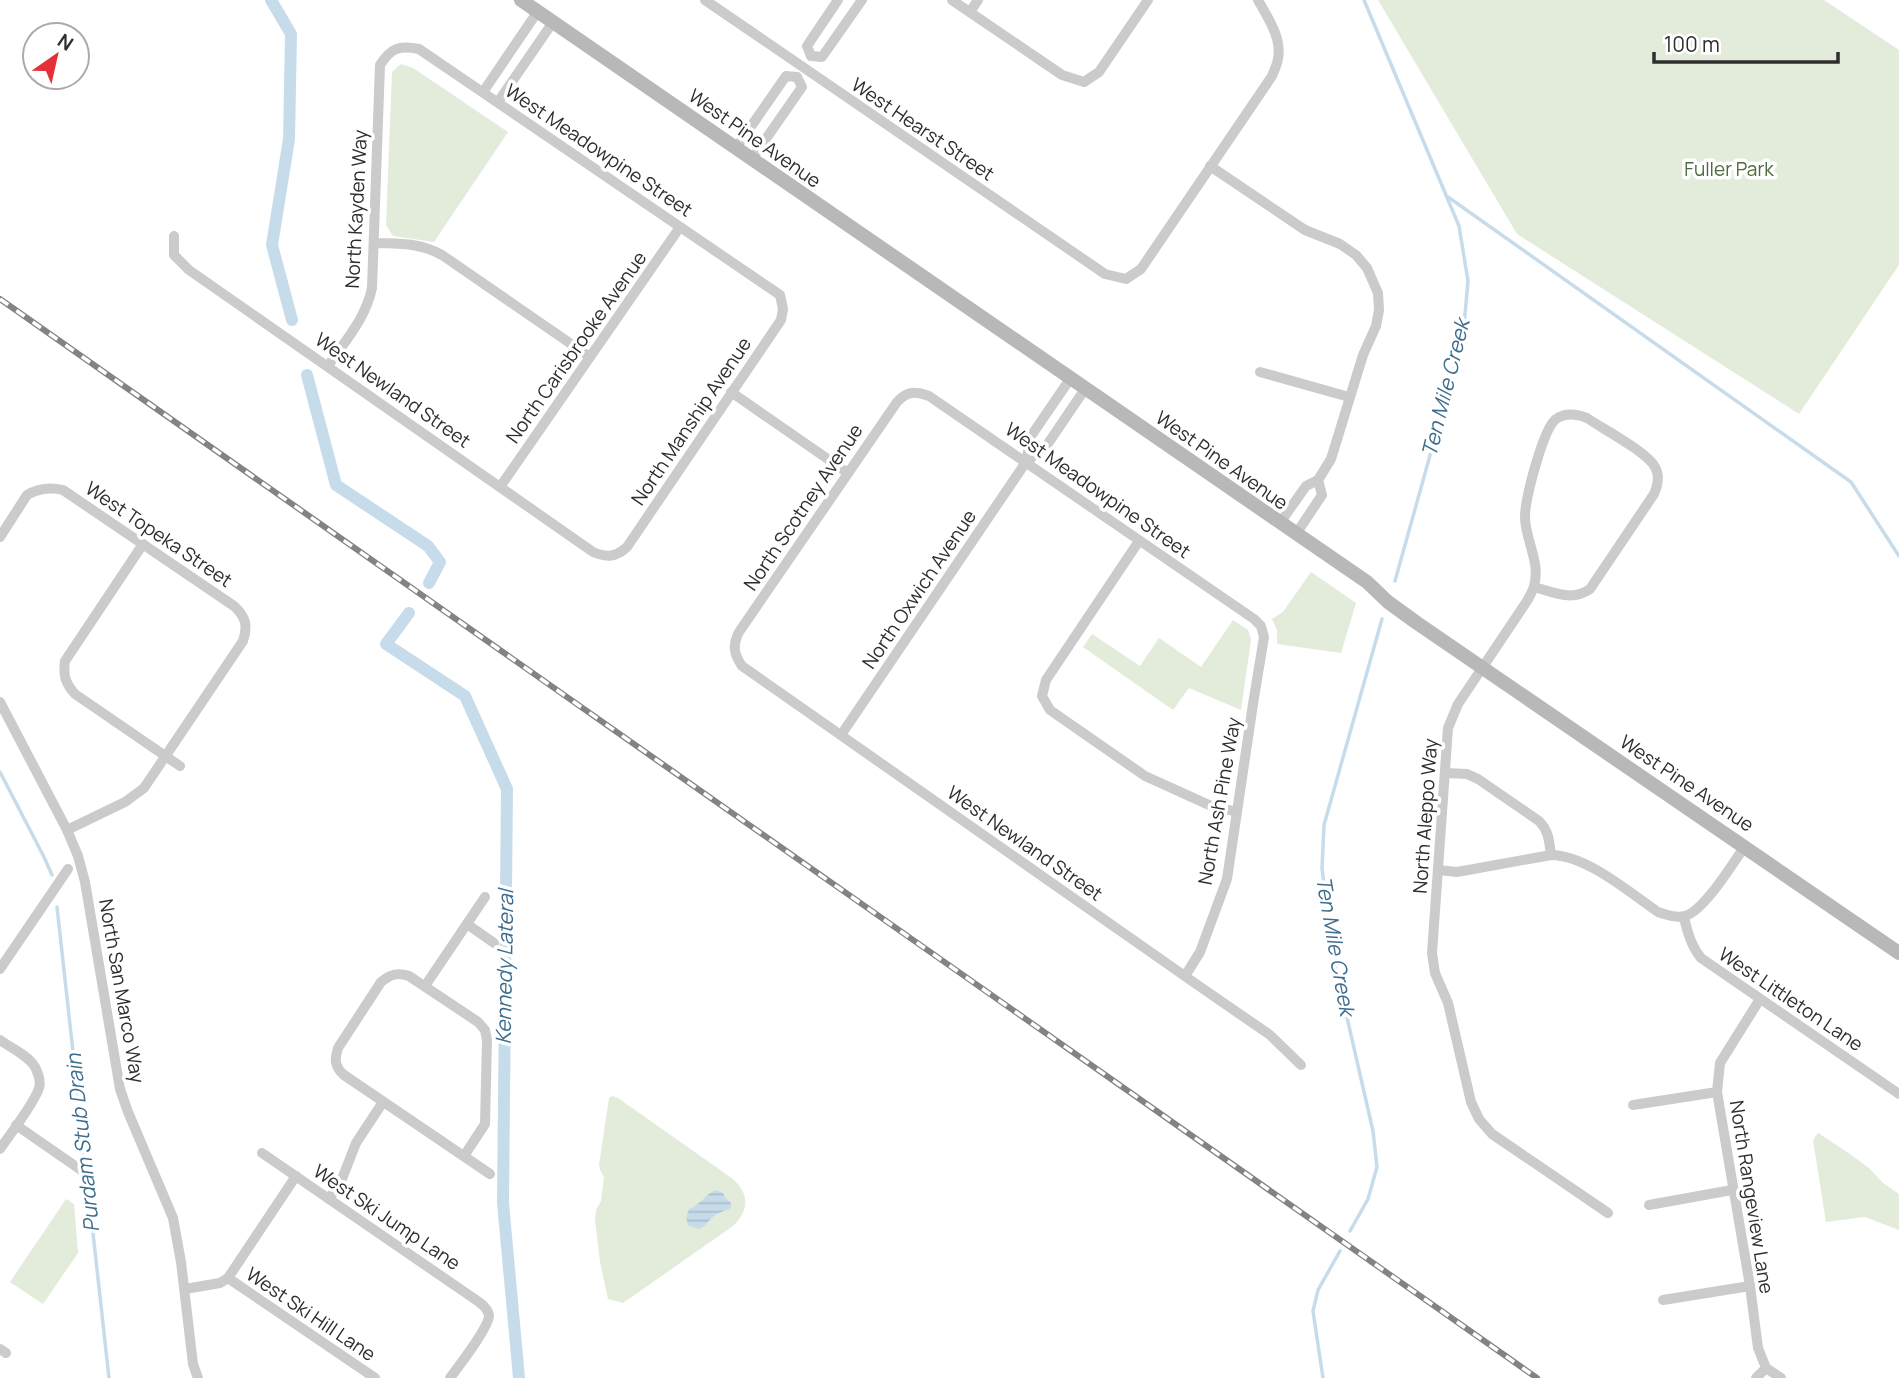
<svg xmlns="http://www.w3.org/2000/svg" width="1899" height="1378" font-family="Manrope,sans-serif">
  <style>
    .green { fill: #e3ebdb }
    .water { fill: url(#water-rules) }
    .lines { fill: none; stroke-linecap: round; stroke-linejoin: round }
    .stream { stroke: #c7dceb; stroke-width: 3.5 }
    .canal { stroke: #c7dceb; stroke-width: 12 }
    .street { stroke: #cbcbcb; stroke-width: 10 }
    .secondary { stroke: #b8b8b8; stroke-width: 14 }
    .rail-casing { stroke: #838383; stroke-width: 6 }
    .rail { stroke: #fff; stroke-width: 3.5; stroke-dasharray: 10; stroke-linecap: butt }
    .labels { text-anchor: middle; stroke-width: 7; stroke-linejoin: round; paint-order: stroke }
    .street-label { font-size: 19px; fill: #2e2e2e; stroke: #fff }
    .park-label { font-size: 19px; fill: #50693b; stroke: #fff }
    .water-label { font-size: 21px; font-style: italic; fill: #3c6d8f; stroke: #fff }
  </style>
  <defs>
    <pattern id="water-rules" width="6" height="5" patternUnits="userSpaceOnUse" patternTransform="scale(1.75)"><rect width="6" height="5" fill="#c7dceb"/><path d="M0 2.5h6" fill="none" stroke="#abbdca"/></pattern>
  </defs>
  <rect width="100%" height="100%" fill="#fff"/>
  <g class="green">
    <polygon points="1378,0 1824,0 1899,50 1899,265 1799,414 1517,234"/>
    <polygon points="401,64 413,68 508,132 434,242 393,236 386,225 392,72"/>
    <polygon points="1311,572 1356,603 1341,653 1277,644 1277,630 1272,619 1283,612"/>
    <polygon points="1233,620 1248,630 1251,640 1241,710 1189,688 1173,710 1083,647 1092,634 1140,666 1159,638 1201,667"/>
    <path d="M 612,1096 L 618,1098 L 733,1179 C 750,1195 749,1210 733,1226 L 623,1303 L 608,1299 L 600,1262 L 595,1220 L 596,1210 L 601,1201 L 604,1177 L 600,1170 L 599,1165 L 609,1098 Z"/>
    <polygon points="1818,1133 1847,1152 1869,1168 1883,1183 1899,1194 1899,1230 1865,1217 1826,1222 1813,1140"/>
    <polygon points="66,1199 74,1204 78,1253 43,1304 10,1282"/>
  </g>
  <path class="water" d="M 716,1190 L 722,1192 L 725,1197 L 731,1203 L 731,1208 C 725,1211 719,1212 714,1216 C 704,1224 704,1234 688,1225 L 686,1218 L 689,1209 C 702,1204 705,1194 716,1190 Z"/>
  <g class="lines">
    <g class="stream">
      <polyline points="1364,0 1459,226 1468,281 1463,337 1395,581"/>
      <polyline points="1448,197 1851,482 1899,556"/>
      <polyline points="0,772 44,857 52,875"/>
      <polyline points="57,907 109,1378"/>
      <polyline points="1350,1231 1368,1199 1377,1167 1373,1131 1332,952 1322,868 1324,825 1382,619"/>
      <polyline points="1323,1378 1313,1311 1318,1290 1340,1251"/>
    </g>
    <g class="canal">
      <polyline points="271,0 291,34 289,139 272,245 292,320"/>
      <polyline points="307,375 336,485 428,546 440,562 429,583"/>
      <polyline points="409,613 386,644 465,696 507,789 503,1203 519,1378"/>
    </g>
    <g class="street">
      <path d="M 705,0 L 1105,274 L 1126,279 L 1141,269 L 1272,76 C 1274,71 1277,65 1278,59 C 1282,38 1268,18 1258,0"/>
      <polyline points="952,0 1062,75 1084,82 1099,72 1148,0"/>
      <polyline points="970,12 978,0"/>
      <polyline points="811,56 822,57 862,0"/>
      <polyline points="811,56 807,46 838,0"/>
      <polyline points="483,92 538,11"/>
      <polyline points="498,102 553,22"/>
      <polyline points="736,148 786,76 797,77"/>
      <polyline points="752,159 802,87 797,77"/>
      <polyline points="1210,166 1305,230 1340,244 1356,255 1367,268 1378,293 1379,310 1376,326 1363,355 1331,459 1318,480"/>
      <path d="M 174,236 L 174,255 L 189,270 L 593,552 C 607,558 616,557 627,547 L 781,320 L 783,309 L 780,295 L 419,49 C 399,45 391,48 380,65 L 372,288 C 366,318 345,341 328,366"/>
      <path d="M 374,243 C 400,244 418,242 442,255 L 590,357"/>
      <polyline points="1260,372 1349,397"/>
      <polyline points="731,392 848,473"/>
      <polyline points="1026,462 1031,436 1070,379"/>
      <polyline points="500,487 680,227"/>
      <polyline points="1280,523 1306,486 1318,480 1322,495 1296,534"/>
      <path d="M 0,537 L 27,495 C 39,488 50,487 63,490 L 234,606 C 246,617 248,626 243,641 L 144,788 L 125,802 L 67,830"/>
      <polyline points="1139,541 1046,680 1042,696 1050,710 1145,776 1209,805 1237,812"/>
      <path d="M 143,544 L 65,661 C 63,675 65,683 75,694 L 180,766"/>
      <path d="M 1534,587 C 1553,592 1572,602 1590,589 L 1654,494 C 1658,485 1660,476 1655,467 C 1647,452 1603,429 1587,418 C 1577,414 1566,412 1556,419 C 1543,429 1525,499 1525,517 C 1525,540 1541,562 1534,586 C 1533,591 1529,597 1527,601 L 1458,704 L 1448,728 L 1432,953 L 1435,973 L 1448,1003 L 1471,1102 L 1479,1119 L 1492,1134 L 1608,1213"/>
      <polyline points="0,702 67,830 78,856 85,882 120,1089 128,1112 173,1218 181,1262 193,1364 198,1378"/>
      <polyline points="841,735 1026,462 1047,445 1085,389"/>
      <path d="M 1446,773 L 1467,774 L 1478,779 L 1539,821 C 1549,831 1549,841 1551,855"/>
      <path d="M 1438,870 L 1457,872 L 1551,855 C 1586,855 1629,892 1658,912 C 1667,915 1676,918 1685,916 C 1704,911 1733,863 1745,846"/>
      <path d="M 1684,917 C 1687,932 1691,946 1701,958 L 1899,1094"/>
      <polyline points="467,924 494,943"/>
      <polyline points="0,969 68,869"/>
      <path d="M 1185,976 L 1200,952 L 1227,879 L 1253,704 L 1264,637 L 1261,626 L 1254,619 L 929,396 C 915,391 907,391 897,402 L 739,632 C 732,646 734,654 742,666 L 1199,986 L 1270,1035 L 1301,1065"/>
      <polyline points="425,986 485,897"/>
      <polyline points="1760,999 1720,1063 1717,1092 1750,1286 1758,1348 1766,1368"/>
      <path d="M 0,1040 C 11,1048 28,1055 35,1067 C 38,1073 41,1082 39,1088 C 35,1102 9,1136 0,1149"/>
      <polyline points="1633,1105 1717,1092"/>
      <polyline points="16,1125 81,1170"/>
      <path d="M 262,1153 L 479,1302 C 483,1305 488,1310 489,1315 C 490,1326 458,1367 450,1378"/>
      <path d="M 464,1156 L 485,1124 L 487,1040 L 485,1030 L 478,1022 L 409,976 C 398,972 390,974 381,982 L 338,1048 C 334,1060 335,1067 344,1075 L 490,1174"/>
      <polyline points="329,1199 342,1179 356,1143 383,1102"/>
      <polyline points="1649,1205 1732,1190"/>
      <polyline points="228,1278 375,1378"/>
      <polyline points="185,1289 220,1283 228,1278 296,1176"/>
      <polyline points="1663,1300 1750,1286"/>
      <polyline points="0,1349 6,1353"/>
      <polyline points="1766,1368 1781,1378"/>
      <polyline points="1756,1378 1766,1368"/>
    </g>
    <polyline class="secondary" points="521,0 1367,582 1388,602 1417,623 1899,953"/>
    <defs>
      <polyline id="rail" points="0,299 1537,1378"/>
    </defs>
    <use href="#rail" class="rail-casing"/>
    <use href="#rail" class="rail"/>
  </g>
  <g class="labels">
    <g class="street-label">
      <text transform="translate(923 129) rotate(34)" y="7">West Hearst Street</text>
      <text transform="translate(755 138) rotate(35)" y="7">West Pine Avenue</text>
      <text transform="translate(599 150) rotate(34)" y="7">West Meadowpine Street</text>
      <text transform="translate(356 209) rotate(-87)" y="7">North Kayden Way</text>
      <text transform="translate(576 347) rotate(-55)" y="7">North Carisbrooke Avenue</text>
      <text transform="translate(393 390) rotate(35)" y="7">West Newland Street</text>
      <text transform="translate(691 421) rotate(-56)" y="7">North Manship Avenue</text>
      <text transform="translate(1222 460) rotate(35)" y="7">West Pine Avenue</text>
      <text transform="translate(1098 490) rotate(35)" y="7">West Meadowpine Street</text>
      <text transform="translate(803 507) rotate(-56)" y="7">North Scotney Avenue</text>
      <text transform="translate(159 534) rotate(34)" y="7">West Topeka Street</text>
      <text transform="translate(919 589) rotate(-56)" y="7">North Oxwich Avenue</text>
      <text transform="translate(1687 783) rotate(34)" y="7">West Pine Avenue</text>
      <text transform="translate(1219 801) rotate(-80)" y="7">North Ash Pine Way</text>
      <text transform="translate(1425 816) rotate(-86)" y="7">North Aleppo Way</text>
      <text transform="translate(1025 843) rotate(35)" y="7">West Newland Street</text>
      <text transform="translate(122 991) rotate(80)" y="7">North San Marco Way</text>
      <text transform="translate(1791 999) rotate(34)" y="7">West Littleton Lane</text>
      <text transform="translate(1752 1197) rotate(81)" y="7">North Rangeview Lane</text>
      <text transform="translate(387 1217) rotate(34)" y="7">West Ski Jump Lane</text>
      <text transform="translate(311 1314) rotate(34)" y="7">West Ski Hill Lane</text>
    </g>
    <g class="park-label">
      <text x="1729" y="176">Fuller Park</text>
    </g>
    <g class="water-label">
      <text transform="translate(1446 388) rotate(-76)" y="7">Ten Mile Creek</text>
      <text transform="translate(1335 946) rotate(80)" y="7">Ten Mile Creek</text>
      <text transform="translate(505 967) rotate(-89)" y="7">Kennedy Lateral</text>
      <text transform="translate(83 1143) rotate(-96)" y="7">Purdam Stub Drain</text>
    </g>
  </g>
  <g transform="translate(56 56) rotate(34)"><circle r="33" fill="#ffffff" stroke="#ababab" stroke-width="2"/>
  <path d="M0-5L12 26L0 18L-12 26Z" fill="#e53039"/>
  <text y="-10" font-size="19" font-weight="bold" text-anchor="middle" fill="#2e2e2e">N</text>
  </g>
  <path d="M1654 52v10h184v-10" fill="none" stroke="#2e2e2e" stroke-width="3.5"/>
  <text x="1664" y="52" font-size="21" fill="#2e2e2e" stroke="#ffffff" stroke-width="5" paint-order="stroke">100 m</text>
</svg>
